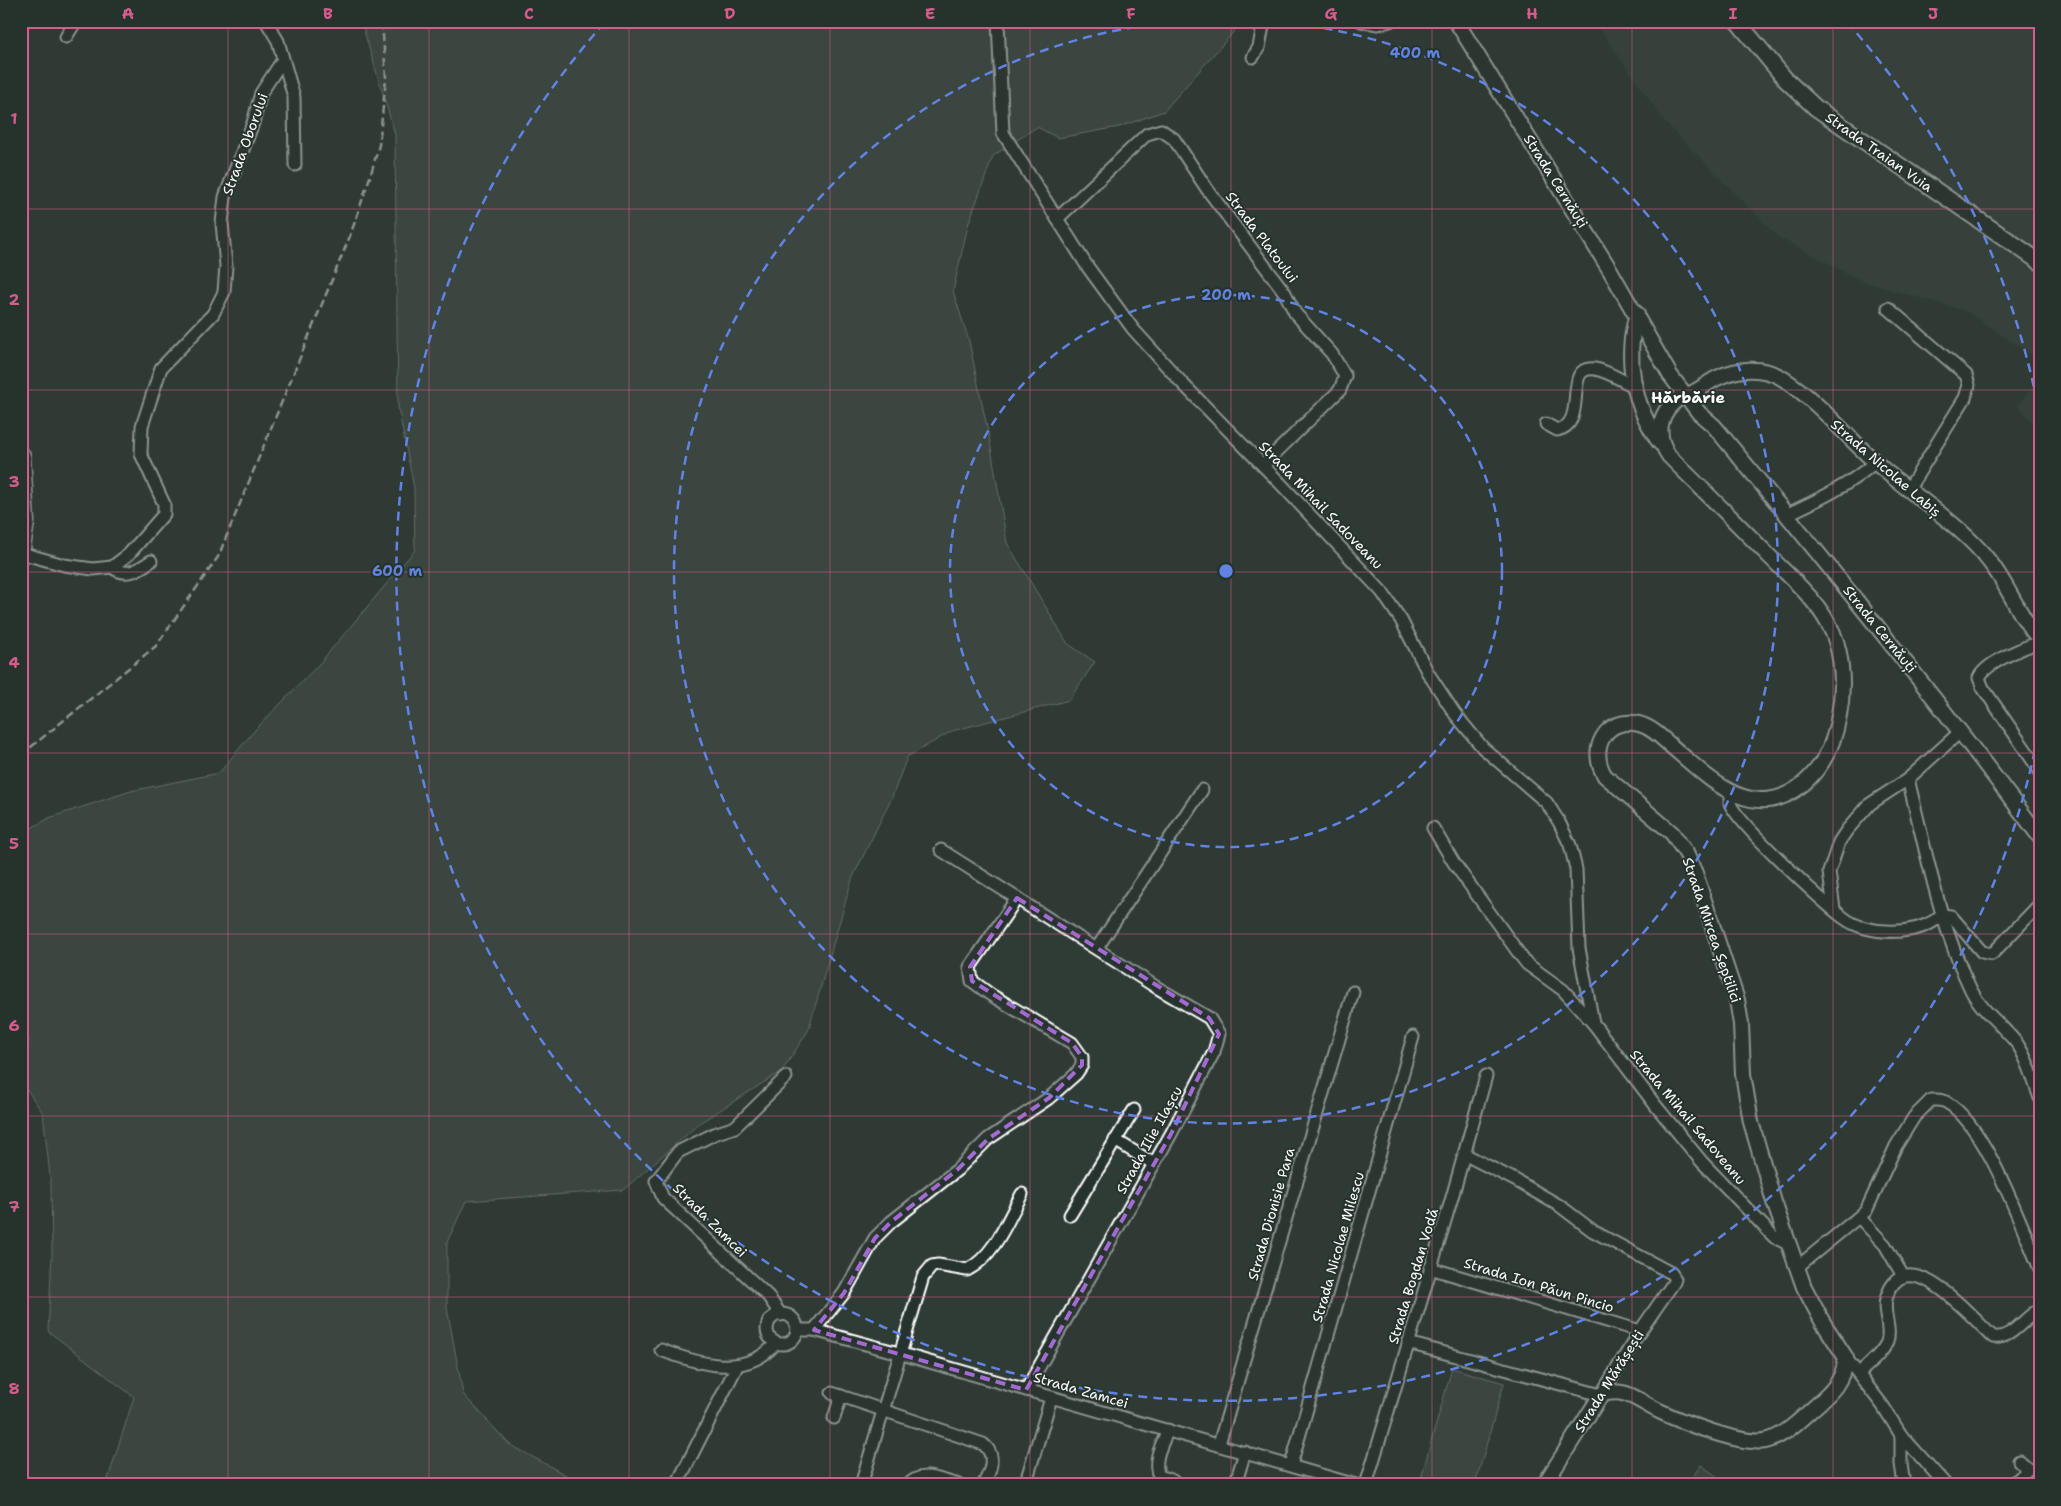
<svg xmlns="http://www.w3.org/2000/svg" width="2061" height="1506" font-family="'Shantell Sans',sans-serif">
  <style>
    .built { fill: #3c4842 }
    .green { fill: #4a544f; stroke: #a4aaa7 }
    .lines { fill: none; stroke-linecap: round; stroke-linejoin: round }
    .minor-casing { stroke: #fff; stroke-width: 15 }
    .tertiary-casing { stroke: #fff; stroke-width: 18 }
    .secondary-casing { stroke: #fff; stroke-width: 19 }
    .primary-casing { stroke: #fff; stroke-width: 21 }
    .minor { stroke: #26332d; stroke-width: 11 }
    .tertiary { stroke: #26332d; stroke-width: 14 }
    .secondary { stroke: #26332d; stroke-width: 15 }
    .primary { stroke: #26332d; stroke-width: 18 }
    .rail { stroke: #fff; stroke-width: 2.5; stroke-dasharray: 8 4; stroke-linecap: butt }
    .marked { fill: none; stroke: #a36bd2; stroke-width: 4; stroke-dasharray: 10 6; stroke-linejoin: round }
    .grid { fill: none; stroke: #d45d8c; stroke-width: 1; stroke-opacity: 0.55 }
    .ring { fill: none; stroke: #6183e4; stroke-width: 2.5; stroke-dasharray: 9 6 }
    .labels { text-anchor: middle; stroke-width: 4; stroke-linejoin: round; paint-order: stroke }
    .street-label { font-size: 14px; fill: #fff; stroke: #26332d }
    .quarter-label { font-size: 16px; font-weight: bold; fill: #fff; stroke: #26332d }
    .centre { fill: #6183e4; stroke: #26332d; stroke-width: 2.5 }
    .ring-label { font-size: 15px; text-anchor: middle; font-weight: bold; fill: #6183e4; stroke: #26332d; stroke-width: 4; stroke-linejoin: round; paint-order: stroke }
    .neatline { fill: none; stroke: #d45d8c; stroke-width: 2 }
    .grid-label { font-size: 16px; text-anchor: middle; font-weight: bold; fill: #d45d8c }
  </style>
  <rect width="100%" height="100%" fill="#2f3b35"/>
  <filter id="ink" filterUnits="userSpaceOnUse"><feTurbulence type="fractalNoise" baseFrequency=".02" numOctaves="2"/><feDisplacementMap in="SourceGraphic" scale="10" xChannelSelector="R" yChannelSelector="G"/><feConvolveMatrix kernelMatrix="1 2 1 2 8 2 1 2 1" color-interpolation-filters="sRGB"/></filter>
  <g filter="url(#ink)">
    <g class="built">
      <polygon points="1594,21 2040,21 2040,361 1966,311 1864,282 1778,237 1665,122"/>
      <polygon points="2040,377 2040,431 2018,405"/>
    </g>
    <g class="green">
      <polygon points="361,21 1243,21 1164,111 1119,127 1058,138 1037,127 993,156 968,225 953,291 969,341 990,442 1007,543 1068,644 1095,662 1069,700 952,731 907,757 892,797 852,879 808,1031 782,1071 701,1122 623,1190 466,1201 447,1242 447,1308 463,1394 509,1444 584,1485 106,1485 134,1397 48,1331 52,1255 51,1185 43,1113 21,1081 29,1040 21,1033 21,834 49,818 131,791 219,773 254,731 320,663 415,550 414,488 398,407 395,134"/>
      <polygon points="1452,1368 1504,1383 1475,1485 1419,1485"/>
      <polygon points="1701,1465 1729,1485 1686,1485"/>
    </g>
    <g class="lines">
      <defs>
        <g id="minor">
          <polyline points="266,21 278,41 294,97 295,165"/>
          <polyline points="998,21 1003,133 1087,266 1133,329 1182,383 1280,483 1382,592 1401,620 1428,673 1455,714 1483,748 1547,803 1559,822 1570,845 1576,869 1579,948 1593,1023"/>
          <polyline points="1361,21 1378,24 1390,21"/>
          <polyline points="66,37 76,21"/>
          <polyline points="1253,57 1259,47 1264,21"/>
          <polyline points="1057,219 1147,134 1161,130 1174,139 1207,189 1285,293 1295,313 1332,354 1345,376 1340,390 1263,465"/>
          <polyline points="1888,308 1966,375 1969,385 1965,398 1908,490"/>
          <path d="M 1546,424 L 1557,430 C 1590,424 1561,364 1595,369 C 1608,371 1622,381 1634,386"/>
          <path d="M 1788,514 C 1818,500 1850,485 1875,462"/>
          <polyline points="21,553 64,565 93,569 112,567 129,554 164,514 164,504 141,454 142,426 161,368 213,314 224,292 226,266 222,223 225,197 253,123 261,93 282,61"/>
          <path d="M 112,567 C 126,578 138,570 151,561"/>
          <path d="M 2040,642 C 2024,647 1985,663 1979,678 L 1983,688 L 2040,771"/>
          <path d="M 1908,779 C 1926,850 1939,924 1971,990 C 1982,1012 2004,1026 2018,1045 C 2029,1061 2033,1080 2040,1098"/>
          <path d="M 1732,794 L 1730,803 C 1735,821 1825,904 1844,918 C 1849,922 1858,926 1865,928 C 1888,934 1924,933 1941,915"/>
          <polyline points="1433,828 1454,863 1520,955 1527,964 1563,990 1593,1023 1656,1106 1702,1162 1774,1237 1788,1244"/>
          <polyline points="941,850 1156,987 1209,1018 1219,1034 1214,1052 1171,1134 1026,1390"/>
          <polyline points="1834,909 1829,872 1839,842 1847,830 1870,804 1908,779 1961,731"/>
          <polyline points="1941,915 1951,916 1982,952 1992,954 2040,904"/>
          <polyline points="1097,948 1202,790"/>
          <polyline points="1115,1140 1154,1164"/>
          <polyline points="1070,1215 1134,1110"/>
          <polyline points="1859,1217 1885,1245 1903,1276"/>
          <polyline points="1430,1268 1640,1331"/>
          <path d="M 1796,1268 L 1866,1211 L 1896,1146 L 1914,1117 L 1931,1100 C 1936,1100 1941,1099 1946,1102 C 1986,1124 2021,1226 2040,1269"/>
          <circle cx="782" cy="1329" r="15"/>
          <polyline points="781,1315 768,1296 663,1198 656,1181 678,1152 714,1134 735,1127 786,1077"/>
          <polyline points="797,1330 814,1330 895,1352 1356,1485"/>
          <polyline points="814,1330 844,1293 875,1238 891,1222 957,1170 988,1139 1049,1098 1076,1074 1082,1065 1082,1057 1072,1043 991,995 972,981 970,967 1017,898"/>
          <polyline points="1408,1343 1601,1395 1640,1331 1674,1282 1675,1279 1671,1273 1593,1231 1560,1206 1515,1180 1464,1154"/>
          <path d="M 661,1350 C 698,1364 746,1379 776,1343"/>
          <polyline points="1846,1358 1883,1406 1901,1435 1946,1485"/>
          <path d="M 1859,1373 C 1869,1364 1882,1354 1887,1342 C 1892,1327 1881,1311 1887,1296 C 1907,1239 1972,1318 1993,1337 C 2012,1340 2024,1317 2040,1309"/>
          <path d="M 832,1393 L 983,1444 C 997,1455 991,1471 983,1485"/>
          <polyline points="834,1418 841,1396"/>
          <path d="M 1168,1430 C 1162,1444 1152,1461 1159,1476 L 1173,1481"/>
          <polyline points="1901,1435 1901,1464 1904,1485"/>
          <polyline points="1219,1444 1353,992"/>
          <polyline points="1291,1465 1413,1037"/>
          <polyline points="678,1482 737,1366"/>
          <path d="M 861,1485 L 923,1277 L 932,1266 L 938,1265 L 967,1270 C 995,1256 1008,1219 1022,1194"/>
          <path d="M 908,1485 C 922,1469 941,1481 959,1485"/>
          <polyline points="1025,1485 1051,1398"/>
          <polyline points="1235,1485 1245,1452"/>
          <polyline points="1366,1485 1453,1194 1486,1076"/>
          <polyline points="2011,1485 2028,1469 2019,1461"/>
        </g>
        <g id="tertiary">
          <path d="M 1456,21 L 1610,270 L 1670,375 L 1699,413 L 1714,426 C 1825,561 1935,696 2040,837"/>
          <path d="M 1637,314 C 1624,359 1633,405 1660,443"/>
          <path d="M 1544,1485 L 1601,1395 C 1625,1386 1638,1401 1659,1411 C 1682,1422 1741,1445 1765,1441 C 1781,1438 1797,1423 1809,1412 C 1829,1394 1842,1385 1846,1358 L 1822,1321 L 1804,1287 L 1774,1202 L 1751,1122 L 1743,1074 L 1741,1024 L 1737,1000 L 1695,873 L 1686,853 L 1672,833 L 1605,776 C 1588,750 1605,716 1639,724 C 1651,727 1661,737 1670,745 C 1708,777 1752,826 1803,784 C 1824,766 1835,741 1839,715 C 1844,690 1843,657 1833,633 C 1819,601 1792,579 1768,555 C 1735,521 1702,489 1669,456 C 1654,434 1659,409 1683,396 C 1687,394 1691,394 1694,392 C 1702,388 1709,382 1717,378 C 1737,368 1762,366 1782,378 C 1819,401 1850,441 1883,469 C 1917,498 1962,526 1989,561 C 2009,586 2018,616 2040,640"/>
        </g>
        <polyline id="secondary" points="1737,21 1786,80 1816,108 2040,262"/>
        <polyline id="primary" points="21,456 25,522 21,548"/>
      </defs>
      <use href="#minor" class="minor-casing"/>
      <use href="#tertiary" class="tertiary-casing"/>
      <use href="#secondary" class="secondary-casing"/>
      <use href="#primary" class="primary-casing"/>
      <use href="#minor" class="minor"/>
      <use href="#tertiary" class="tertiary"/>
      <use href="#secondary" class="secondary"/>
      <use href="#primary" class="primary"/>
      <polyline class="rail" points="21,755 156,646 218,557 350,236 370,177 379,145 386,78 382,21"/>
    </g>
  </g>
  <path d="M0 0H2061V1506H0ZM 1017,898 L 1209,1018 L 1219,1034 L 1171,1134 L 1026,1390 L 814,1330 L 844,1293 L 875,1238 L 891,1222 L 957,1170 L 988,1139 L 1049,1098 L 1082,1065 L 1082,1057 L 1072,1043 L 972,981 L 970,967 Z" fill="#2f3b35" fill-opacity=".55" fill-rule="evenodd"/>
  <path class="marked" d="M 1017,898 L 1209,1018 L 1219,1034 L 1171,1134 L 1026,1390 L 814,1330 L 844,1293 L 875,1238 L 891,1222 L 957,1170 L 988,1139 L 1049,1098 L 1082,1065 L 1082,1057 L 1072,1043 L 972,981 L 970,967 Z"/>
  <path class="grid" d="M 228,21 L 228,1485M 429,21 L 429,1485M 629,21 L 629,1485M 830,21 L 830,1485M 1030,21 L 1030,1485M 1231,21 L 1231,1485M 1432,21 L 1432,1485M 1632,21 L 1632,1485M 1833,21 L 1833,1485M 21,209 L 2040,209M 21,390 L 2040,390M 21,572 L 2040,572M 21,753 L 2040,753M 21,934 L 2040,934M 21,1116 L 2040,1116M 21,1297 L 2040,1297"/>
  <g class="ring">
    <circle cx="1226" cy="571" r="276"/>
    <path d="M1279 22A552 552 0 1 1 1173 22"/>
    <path d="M2038 736A829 829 0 1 1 605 22M1847 22A829 829 0 0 1 2038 406"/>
  </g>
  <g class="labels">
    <g class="street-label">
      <text transform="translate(245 144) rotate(-70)" y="5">Strada Oborului</text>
      <text transform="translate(1879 152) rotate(35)" y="5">Strada Traian Vuia</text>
      <text transform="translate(1556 181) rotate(58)" y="5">Strada Cernăuți</text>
      <text transform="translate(1262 237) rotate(53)" y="5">Strada Platoului</text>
      <text transform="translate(1886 468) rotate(41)" y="5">Strada Nicolae Labiș</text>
      <text transform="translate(1321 505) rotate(46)" y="5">Strada Mihail Sadoveanu</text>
      <text transform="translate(1880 629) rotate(51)" y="5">Strada Cernăuți</text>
      <text transform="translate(1712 930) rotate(71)" y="5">Strada Mircea Șeptilici</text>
      <text transform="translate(1688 1117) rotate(50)" y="5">Strada Mihail Sadoveanu</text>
      <text transform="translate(1149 1140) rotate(-61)" y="5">Strada Ilie Ilașcu</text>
      <text transform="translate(1271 1214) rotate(-74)" y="5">Strada Dionisie Para</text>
      <text transform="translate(710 1220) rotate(45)" y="5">Strada Zamcei</text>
      <text transform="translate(1338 1247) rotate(-74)" y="5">Strada Nicolae Milescu</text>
      <text transform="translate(1413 1276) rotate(-73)" y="5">Strada Bogdan Vodă</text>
      <text transform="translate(1539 1285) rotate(17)" y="5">Strada Ion Păun Pincio</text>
      <text transform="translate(1609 1381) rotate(-58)" y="5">Strada Mărășești</text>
      <text transform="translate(1081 1390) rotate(16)" y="5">Strada Zamcei</text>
    </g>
    <g class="quarter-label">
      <text x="1688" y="403">Hărbărie</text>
    </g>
  </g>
  <circle cx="1226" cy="571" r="8" class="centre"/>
  <g class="ring-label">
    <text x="1415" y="58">400 m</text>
    <text x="1226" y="300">200 m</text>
    <text x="397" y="576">600 m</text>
  </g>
  <rect width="2061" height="1506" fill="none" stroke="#26332d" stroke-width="55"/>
  <rect x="28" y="28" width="2006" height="1450" class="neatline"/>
  <g class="grid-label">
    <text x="128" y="19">A</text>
    <text x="328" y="19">B</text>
    <text x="529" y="19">C</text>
    <text x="730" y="19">D</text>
    <text x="930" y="19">E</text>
    <text x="1131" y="19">F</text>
    <text x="1331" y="19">G</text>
    <text x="1532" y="19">H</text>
    <text x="1733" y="19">I</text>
    <text x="1933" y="19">J</text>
    <text x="14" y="124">1</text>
    <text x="14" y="305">2</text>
    <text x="14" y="487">3</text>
    <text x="14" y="668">4</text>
    <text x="14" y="849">5</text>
    <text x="14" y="1031">6</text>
    <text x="14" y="1212">7</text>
    <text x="14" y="1394">8</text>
  </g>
</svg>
